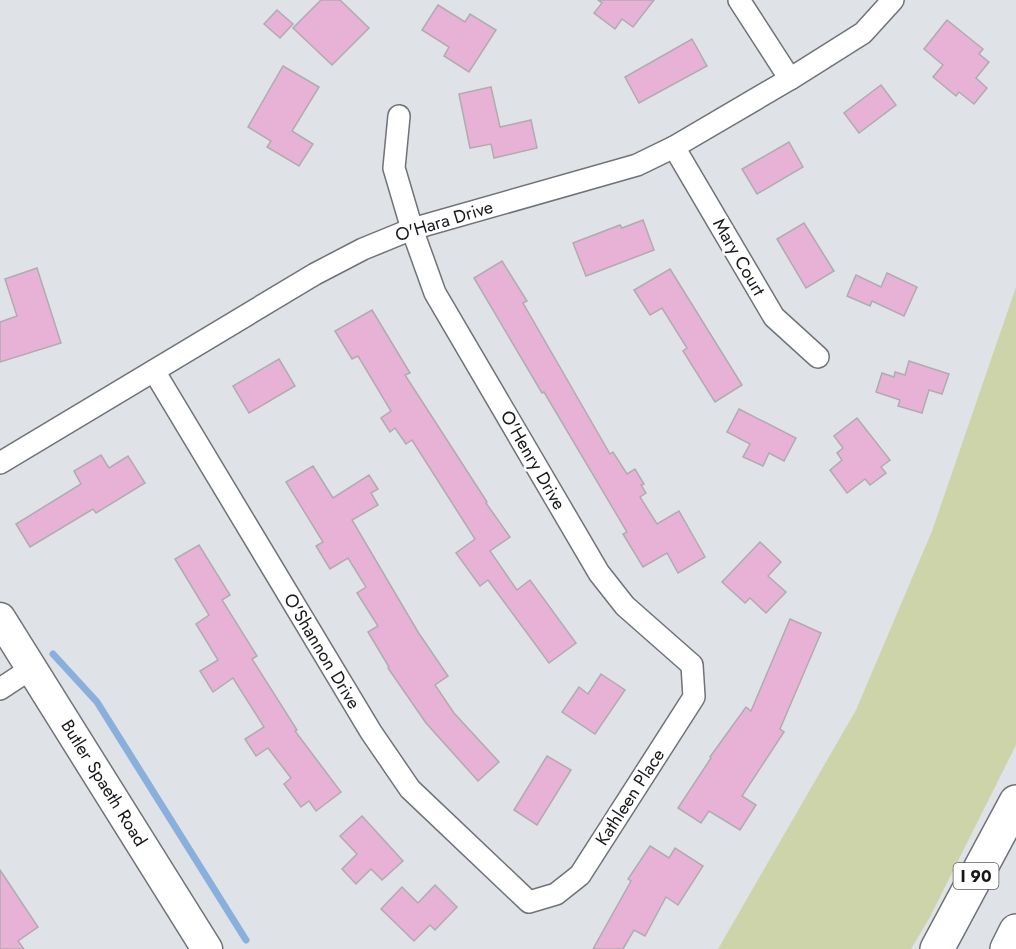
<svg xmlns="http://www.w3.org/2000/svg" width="1016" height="949" font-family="Jost,sans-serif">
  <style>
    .green { fill: #cdd4aa }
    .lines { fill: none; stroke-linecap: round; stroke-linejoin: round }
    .stream { stroke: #89b0dd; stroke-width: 7 }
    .building { fill: #e8b1d6; stroke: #b1abaf; stroke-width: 1.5 }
    .minor-casing { stroke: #6f7378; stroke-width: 24 }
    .secondary-casing { stroke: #6f7378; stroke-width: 33 }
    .motorway-casing { stroke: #6f7378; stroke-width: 36 }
    .minor { stroke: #fff; stroke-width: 21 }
    .secondary { stroke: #fff; stroke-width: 30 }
    .motorway { stroke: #fff; stroke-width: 33 }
    .labels { text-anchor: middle; stroke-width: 5; stroke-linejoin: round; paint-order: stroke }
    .shield { fill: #fff; stroke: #5c5d5e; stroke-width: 1.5 }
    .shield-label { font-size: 16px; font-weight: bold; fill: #161719 }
    .street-label { font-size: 18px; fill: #161719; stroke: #fff }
  </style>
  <rect width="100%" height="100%" fill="#dfe3e8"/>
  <polygon class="green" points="1016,287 1016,745 930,917 911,949 718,949 856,710 932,531"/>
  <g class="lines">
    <polyline class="stream" points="53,654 97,702 246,940"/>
  </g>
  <g class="building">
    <polygon points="321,0 340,0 369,28 332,65 293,28"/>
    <polygon points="598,0 654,0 633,27 622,19 615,29 594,13 602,3"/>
    <polygon points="438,5 465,22 470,14 496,30 469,72 444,56 449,47 422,30"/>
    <polygon points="277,10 293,24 280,38 264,24"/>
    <polygon points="947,20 983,49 979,54 989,62 976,78 987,88 974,104 959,92 956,96 933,77 943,65 924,49"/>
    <polygon points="692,39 707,66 639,103 625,77"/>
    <polygon points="283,66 319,87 292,131 313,144 299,166 267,147 271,141 248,127"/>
    <polygon points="881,85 896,105 859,133 844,113"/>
    <polygon points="491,87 500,127 531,120 537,148 494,158 491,144 470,148 459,94"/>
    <polygon points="789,142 803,167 757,194 742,169"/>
    <polygon points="643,220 654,250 586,276 573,243 620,225 622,228"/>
    <polygon points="804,223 834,271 806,288 777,239"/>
    <polygon points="502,261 527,301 523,303 610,454 613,452 627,474 635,469 644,484 641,485 646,493 640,497 657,524 679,511 705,557 678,573 667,553 643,567 623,534 627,532 544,392 542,393 474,278"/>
    <polygon points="37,268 61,343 0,362 0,322 17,316 5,279"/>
    <polygon points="670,269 742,385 715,402 683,351 687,348 662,308 650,315 634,290"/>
    <polygon points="887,273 917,287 904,316 872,301 870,306 847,296 856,275 881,287"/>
    <polygon points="372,310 410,373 405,375 487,502 486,503 510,537 490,551 517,590 530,580 576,643 549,663 488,580 480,586 456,553 475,539 412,440 406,444 395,428 390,432 381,418 391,411 358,356 352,359 335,331"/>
    <polygon points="279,359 295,386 249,413 233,386"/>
    <polygon points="909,361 949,374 942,394 929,390 922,413 898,406 900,400 876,392 882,373 894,377 895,372 905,375"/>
    <polygon points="739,409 796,438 784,461 769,453 763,466 743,457 750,444 727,432"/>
    <polygon points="857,418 890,460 881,467 886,473 870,485 865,479 847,493 830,470 842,460 837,453 843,448 834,436"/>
    <polygon points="101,455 109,468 128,456 145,483 96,513 93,509 30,547 16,524 81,484 74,471"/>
    <polygon points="313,466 333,498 369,475 378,489 371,493 378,505 352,520 418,632 448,676 435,685 454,713 499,762 478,781 426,723 388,668 389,667 368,632 378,626 357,593 366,587 348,558 330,569 316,546 323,542 286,482"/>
    <polygon points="760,542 781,562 768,576 786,592 766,613 750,598 745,603 722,582"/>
    <polygon points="199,545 230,595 222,600 257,656 252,659 297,730 295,731 341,792 316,811 309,801 301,807 284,784 291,778 268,748 256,756 245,739 264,727 233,678 213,692 200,671 218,660 196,624 209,615 175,559"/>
    <polygon points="790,619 821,633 780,729 784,732 742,796 756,805 740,830 709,811 701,823 678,808 711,758 710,757 746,707 751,711"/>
    <polygon points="601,674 625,690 595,734 562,712 579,687 588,694"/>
    <polygon points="547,756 571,770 537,825 514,810"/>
    <polygon points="362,816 403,861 382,880 371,869 356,884 342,869 357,854 340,836"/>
    <polygon points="650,846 669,858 675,848 703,866 678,905 666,897 645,936 634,930 623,949 593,949 631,881 628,879"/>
    <polygon points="0,870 38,927 18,941 24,949 0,949"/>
    <polygon points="435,885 457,907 435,930 430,925 414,941 381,909 402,887 418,903"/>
  </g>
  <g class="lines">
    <defs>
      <g id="minor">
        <polyline points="739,0 790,79"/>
        <polyline points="674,147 774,317 818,357"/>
        <polyline points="154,371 371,732 410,789 529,902 556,894 580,875 694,697 692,665 625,606 599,573 435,293 412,229 394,168 399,116"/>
        <polyline points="0,463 315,274 363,249 412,229 637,165 674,147 790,79 863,33 893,0"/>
        <polyline points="0,689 32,668"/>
      </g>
      <polyline id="secondary" points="0,618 207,949"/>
      <g id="motorway">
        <polyline points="937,949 1016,802"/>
        <polyline points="1007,949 1016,931"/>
      </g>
    </defs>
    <use href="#minor" class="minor-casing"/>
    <use href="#secondary" class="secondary-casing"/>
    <use href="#motorway" class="motorway-casing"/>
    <use href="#minor" class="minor"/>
    <use href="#secondary" class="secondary"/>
    <use href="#motorway" class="motorway"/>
  </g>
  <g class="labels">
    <rect class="shield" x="953.5" y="863" width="45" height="26" rx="4.5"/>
    <g class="shield-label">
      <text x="976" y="882">I 90</text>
    </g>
    <g class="street-label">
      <text transform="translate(444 221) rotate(-17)" y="6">O'Hara Drive</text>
      <text transform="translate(739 257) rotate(60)" y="6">Mary Court</text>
      <text transform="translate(533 460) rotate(60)" y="6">O'Henry Drive</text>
      <text transform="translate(322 651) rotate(59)" y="6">O'Shannon Drive</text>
      <text transform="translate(104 783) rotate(58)" y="6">Butler Spaeth Road</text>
      <text transform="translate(630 797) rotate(-57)" y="6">Kathleen Place</text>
    </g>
  </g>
</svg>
